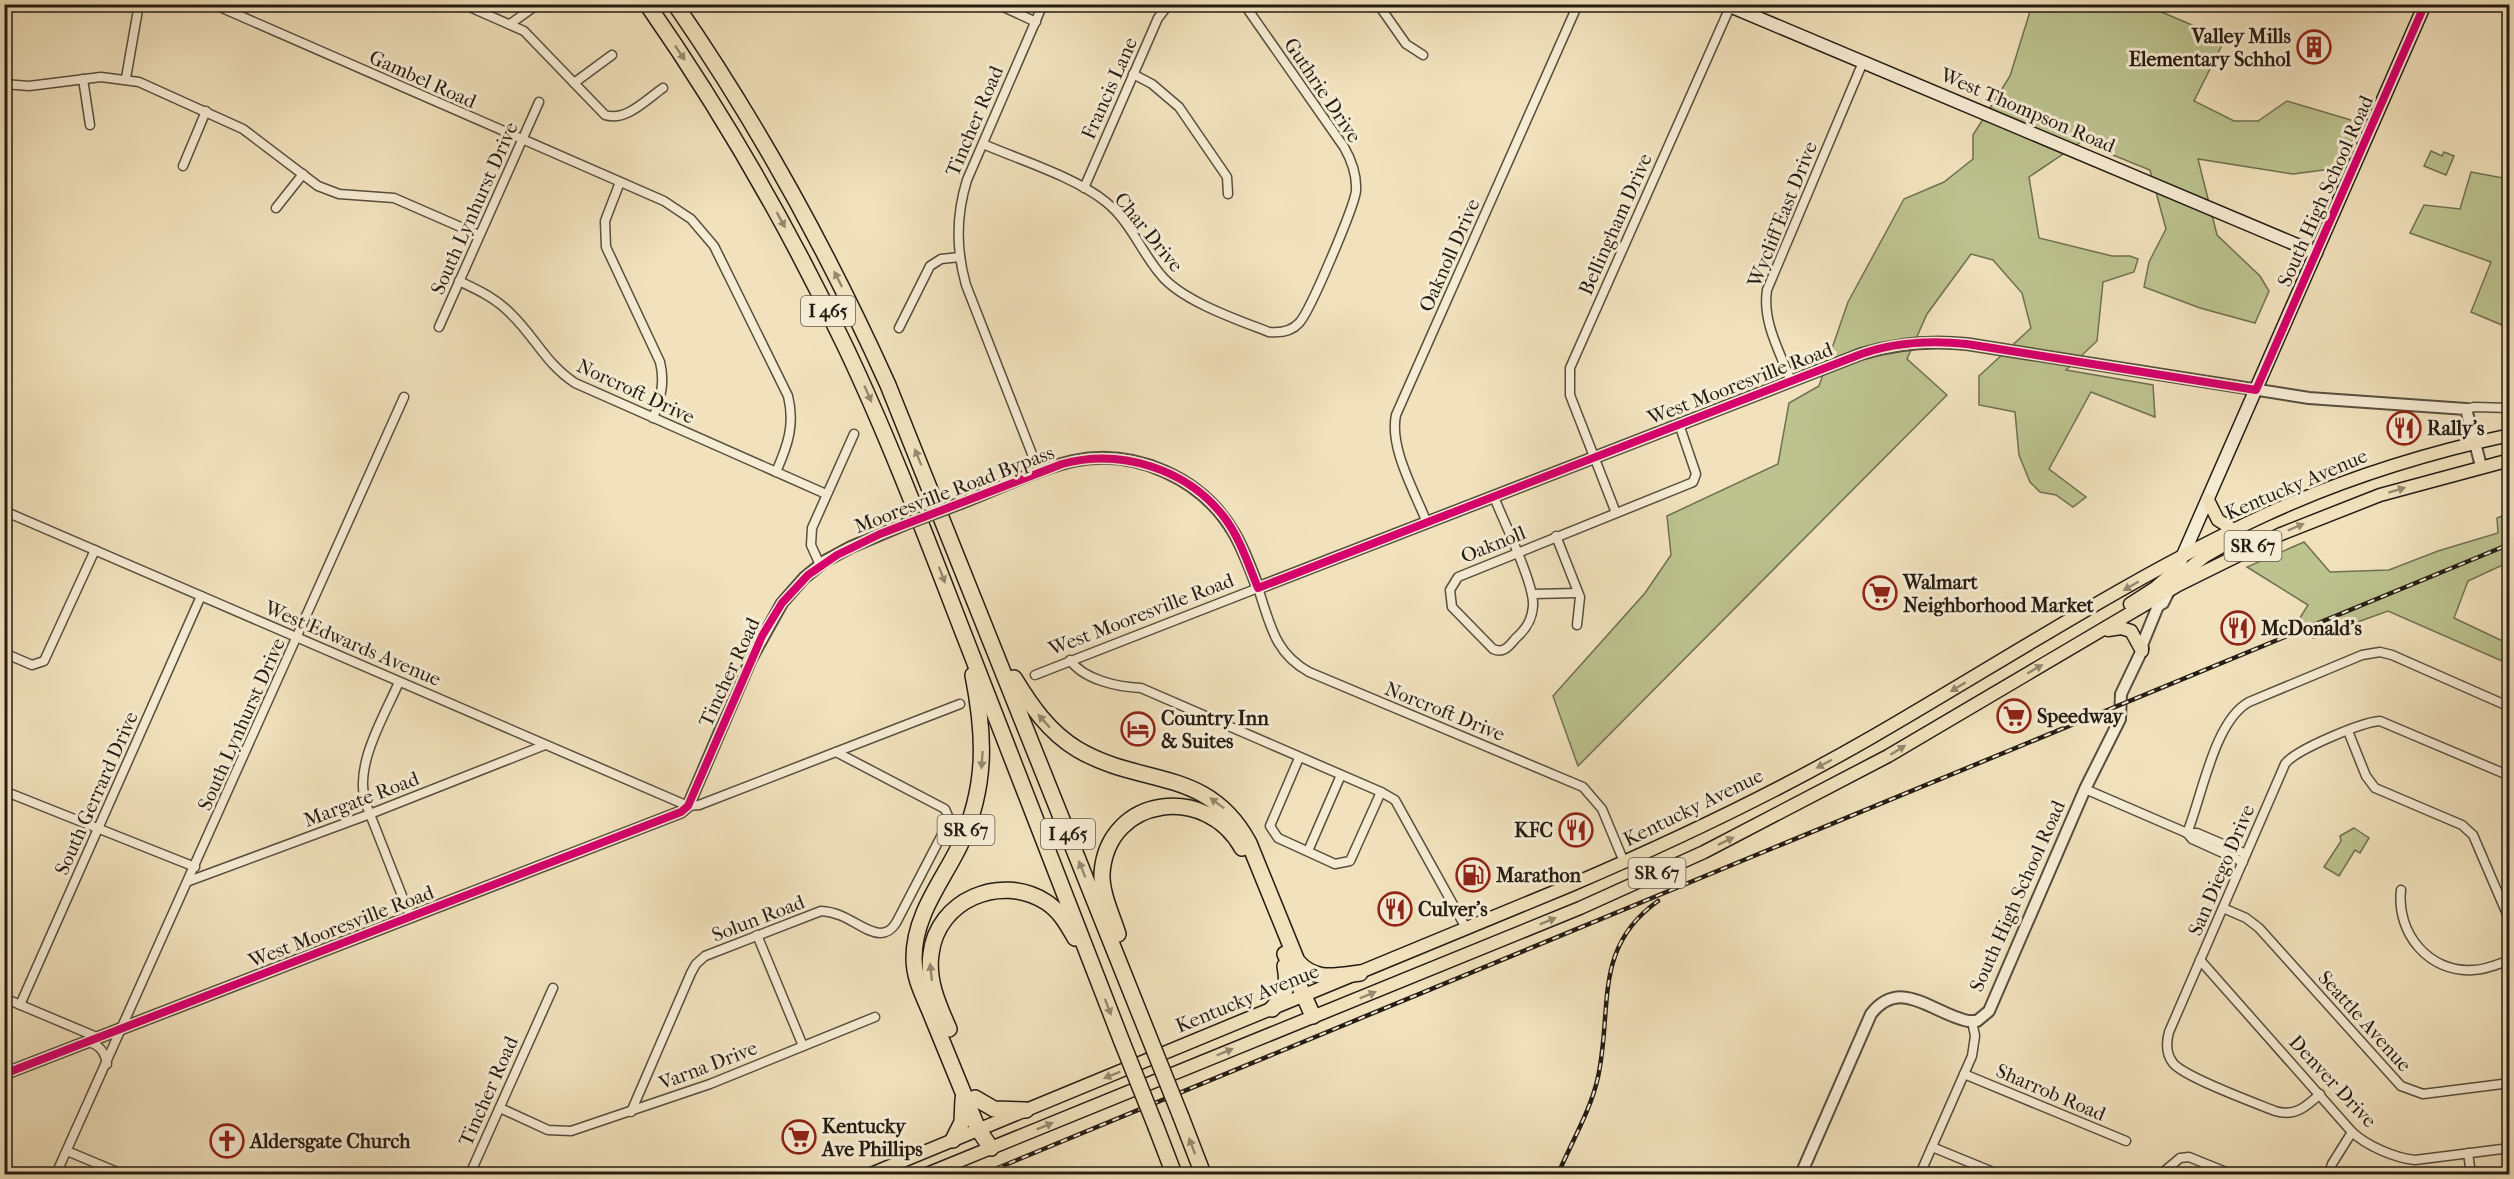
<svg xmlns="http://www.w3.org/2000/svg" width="2514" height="1179" font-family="'IM FELL French Canon',serif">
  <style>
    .green { fill: #bcc38f; stroke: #707051; stroke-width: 1.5 }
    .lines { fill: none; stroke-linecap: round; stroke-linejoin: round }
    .minor-casing { stroke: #574e3e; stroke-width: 11 }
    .tertiary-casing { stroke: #574e3e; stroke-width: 14 }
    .secondary-casing { stroke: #241c13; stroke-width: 15 }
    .primary-casing { stroke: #241c13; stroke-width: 15 }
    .motorway-casing { stroke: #241c13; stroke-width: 18 }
    .minor { stroke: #f6ecd4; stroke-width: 8 }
    .tertiary { stroke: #f6ecd4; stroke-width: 10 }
    .secondary { stroke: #f6ecd4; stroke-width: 12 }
    .primary { stroke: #f1e2bd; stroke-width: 12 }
    .motorway { stroke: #f1e2bd; stroke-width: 15 }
    .rail-casing { stroke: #241c13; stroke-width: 4.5 }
    .rail { stroke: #f6ecd4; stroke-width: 2; stroke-dasharray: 7; stroke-linecap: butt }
    .tertiary-bridge-casing { stroke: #574e3e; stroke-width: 14; stroke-linecap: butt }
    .motorway-bridge-casing { stroke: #241c13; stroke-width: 18; stroke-linecap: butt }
    .tertiary-bridge { stroke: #f6ecd4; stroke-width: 10 }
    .motorway-bridge { stroke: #f1e2bd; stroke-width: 15 }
    .cycleway-casing { stroke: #f6ecd4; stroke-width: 11 }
    .cycleway { stroke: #d6006c; stroke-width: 8 }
    .oneway { fill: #958970 }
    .labels { text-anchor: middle; stroke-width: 6; stroke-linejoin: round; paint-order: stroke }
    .shield { fill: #f6ecd4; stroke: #635a4d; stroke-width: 1.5 }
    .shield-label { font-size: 18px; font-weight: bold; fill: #241c13 }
    .poi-label { font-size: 20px; font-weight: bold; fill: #241c13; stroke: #f6ecd4; text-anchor: start }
    .street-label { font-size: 20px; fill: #241c13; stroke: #f6ecd4 }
  </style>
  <rect width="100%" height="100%" fill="#f1e2bd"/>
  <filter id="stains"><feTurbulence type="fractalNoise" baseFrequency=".00333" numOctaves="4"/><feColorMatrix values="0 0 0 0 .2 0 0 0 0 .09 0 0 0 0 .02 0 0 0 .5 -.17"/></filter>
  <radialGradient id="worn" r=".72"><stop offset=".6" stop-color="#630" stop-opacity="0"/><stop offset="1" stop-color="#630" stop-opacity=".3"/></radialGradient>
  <g class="green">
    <polygon points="2032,5 2145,5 2225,39 2194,101 2234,121 2258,121 2287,101 2361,123 2339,168 2293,174 2198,159 2217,235 2260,276 2269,291 2255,323 2200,308 2144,287 2149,262 2166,229 2150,170 2081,142 2029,177 2039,238 2112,256 2130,256 2138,259 2134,272 2103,282 2097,341 2066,370 2153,385 2155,417 2091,392 2049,469 2086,497 2073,507 2056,495 2040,492 2030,482 2019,455 2015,412 1979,405 1979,376 2031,328 2022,293 1993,260 1971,254 1927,314 1907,359 1947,395 1578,766 1553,696 1645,593 1671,555 1667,516 1778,464 1789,403 1819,386 1848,302 1904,199 1944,182 1973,159 1973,135 2010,76"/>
    <polygon points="2431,151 2442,156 2444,152 2454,156 2446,175 2424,166"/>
    <polygon points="2471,172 2509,179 2509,328 2471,312 2491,262 2410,233 2424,205 2460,209"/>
    <polygon points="2509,513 2509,562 2468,581 2454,618 2509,644 2509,664 2388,611 2313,638 2298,621 2308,605 2247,567 2304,542 2330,572 2389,570 2438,551 2498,533 2497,518"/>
    <polygon points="2354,828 2369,838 2360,853 2355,850 2339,876 2324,867 2341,841 2340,836"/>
  </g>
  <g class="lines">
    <defs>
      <g id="minor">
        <path d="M 213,4 L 664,201 L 691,219 L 714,246 L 788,396 C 795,424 788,445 776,472"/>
        <path d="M 463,4 L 524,31 L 605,115 C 626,122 647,99 663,88"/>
        <polyline points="997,4 1036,22"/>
        <polyline points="1378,4 1406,44 1423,55"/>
        <polyline points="510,24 538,4"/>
        <polyline points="1133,74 1152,84 1179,107 1227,177 1228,194"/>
        <polyline points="126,78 139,4"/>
        <polyline points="83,79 90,125"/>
        <polyline points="574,83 612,55"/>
        <polyline points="4,84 29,86 101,77 139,82 243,129 318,186 339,194 394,198 479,235"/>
        <path d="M 983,144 C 1020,160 1075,177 1106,202 C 1131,222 1141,252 1161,275 C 1182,301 1238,320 1269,332 C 1280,333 1291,332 1299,323 C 1310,312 1354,207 1356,191 C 1357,175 1352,161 1344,147 L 1244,4"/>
        <polyline points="183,166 206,111"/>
        <path d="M 620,182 L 605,221 L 606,247 L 660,362 C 665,382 661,398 653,418"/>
        <polyline points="1084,188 1158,18 1169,4"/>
        <polyline points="276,208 303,174"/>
        <path d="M 459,281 C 478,290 496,298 511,314 C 535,337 546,364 575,383 L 826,494"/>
        <polyline points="439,327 539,102"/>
        <polyline points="899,328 930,266 941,259 960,257"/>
        <path d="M 1791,381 C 1780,352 1762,322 1767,290 L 1863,62"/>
        <polyline points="2466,409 2474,407 2510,408"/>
        <path d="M 1039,472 L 966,285 C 956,250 956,215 967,180 L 1043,4"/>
        <path d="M 1494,497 C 1503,520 1535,585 1533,606 C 1532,620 1526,629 1516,638 C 1509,646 1504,654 1493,649 L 1452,607 L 1450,590 L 1458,577 L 1691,483 L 1693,482 L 1696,474 L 1679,424"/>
        <polyline points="4,511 688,806 699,805 960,704"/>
        <polyline points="1616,513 1570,395 1570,368 1730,7"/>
        <path d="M 1427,523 C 1415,492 1389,448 1396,415 L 1578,4"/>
        <polyline points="1556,536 1580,597 1577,625"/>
        <polyline points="820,565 811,545 812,528 854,434"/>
        <polyline points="1533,594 1578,593"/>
        <polyline points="4,653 32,665 44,661 95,550"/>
        <path d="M 1070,660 C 1084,680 1118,687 1141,688 L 1381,792 L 1395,800 L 1466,928"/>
        <path d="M 1035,675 L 1258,588 C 1270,623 1274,653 1309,672 L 1583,787 L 1602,809 L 1624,862"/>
        <path d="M 399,682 C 384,717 353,766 366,804 L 410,916"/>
        <polyline points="2348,731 2366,776 2375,788 2462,825 2473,835 2510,921"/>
        <polyline points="1299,758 1270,826 1278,838 1335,864 1350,861 1381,792"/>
        <polyline points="2085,789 2187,833 2192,839 2243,862"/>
        <polyline points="4,791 195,867"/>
        <path d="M 2187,833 C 2202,797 2214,721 2249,702 L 2362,655 L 2380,652 L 2392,655 L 2510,707"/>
        <polyline points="2187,833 2197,833 2246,854"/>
        <polyline points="1308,851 1341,775"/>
        <polyline points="189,881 370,814 545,745"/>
        <path d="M 2401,890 C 2396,933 2429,973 2473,970 C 2486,970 2498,964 2510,960"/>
        <polyline points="2223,908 2246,918 2259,928 2401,1086 2423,1094 2510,1083"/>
        <polyline points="757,935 803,1046"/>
        <path d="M 2200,960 L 2352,1132 C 2367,1146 2395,1158 2415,1160 L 2510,1148"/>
        <polyline points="4,998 99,1038"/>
        <polyline points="20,1005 201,596"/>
        <path d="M 88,1042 C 100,1045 105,1052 107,1064"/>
        <polyline points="1964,1074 2126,1141"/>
        <path d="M 2320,1094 C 2306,1107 2295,1117 2275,1111 C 2255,1103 2184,1077 2173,1063 C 2166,1054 2166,1043 2169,1032 L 2285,764 C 2295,750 2362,722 2380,721 L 2510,776"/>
        <polyline points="500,1108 548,1130 571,1131 710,1084 875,1017"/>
        <path d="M 631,1112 L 691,973 L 696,964 L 705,956 L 821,911 C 847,912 862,932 880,933 C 888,933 892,929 896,923 L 948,823 L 948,816 L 945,809 L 836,752"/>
        <polyline points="1932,1147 1998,1174"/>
        <polyline points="67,1151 122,1174"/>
        <polyline points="2468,1153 2471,1174"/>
        <polyline points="56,1174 404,397"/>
        <polyline points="470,1174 553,988"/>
        <polyline points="1920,1174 1972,1056 1975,1036 1972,1021"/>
        <polyline points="2161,1174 2180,1158 2189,1157 2231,1174"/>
        <polyline points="2329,1174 2332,1164 2352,1132"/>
      </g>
      <g id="tertiary">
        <path d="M 961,503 C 997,489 1035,470 1073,461 C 1135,448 1202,478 1234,533 C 1244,550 1251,570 1258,588 L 1861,354 C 1897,343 1930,340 1967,344 L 2309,398 L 2466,409 L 2481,466"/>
        <polyline points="4,1074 681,812 688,806 751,659 782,603 804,578 825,561 851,547 903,525"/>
        <path d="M 1801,1174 L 1871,1014 C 1901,976 1933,1014 1968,1021 L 1977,1021 L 1989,1011 L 2085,789 L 2120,719 L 2121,694 L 2143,648 L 2142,645 L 2158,606 L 2163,603 L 2169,591"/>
      </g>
      <g id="secondary">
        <polyline points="1725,4 2316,253"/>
        <polyline points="2180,562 2425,4"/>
      </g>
      <g id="primary">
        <polyline points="2208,500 2218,520 2234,530"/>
        <polyline points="2173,581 2205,556 2231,541"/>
        <polyline points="2130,604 2155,588 2176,570"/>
        <polyline points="2108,630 2121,628 2131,631 2142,651"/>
        <path d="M 871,1174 L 1571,885 C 1674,841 1775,793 1872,737 C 2002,662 2129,578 2265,515 C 2343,479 2426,453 2510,435"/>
        <polyline points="927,1174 1580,908 1704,852 1888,756 2178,585 2281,534 2380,495 2510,460"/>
      </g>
      <g id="motorway">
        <path d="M 647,4 C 723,113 789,228 846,348 C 891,443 928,542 966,640 C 1018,774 1070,908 1122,1042"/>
        <path d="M 675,4 C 758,124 828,252 888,385 L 1147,1032"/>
        <path d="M 973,675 C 985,736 987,787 960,845 C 942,882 914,915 914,958 C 914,981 925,998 933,1019 C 948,1056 963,1092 978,1129 L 991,1148"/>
        <path d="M 1014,678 C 1031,706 1049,732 1077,749 C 1140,787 1208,766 1249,843 L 1297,961 C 1315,982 1335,976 1360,973"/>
        <path d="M 1118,934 C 1112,915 1101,893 1102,873 C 1108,795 1207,784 1242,848"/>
        <polyline points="1285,954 1313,1016"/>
        <path d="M 1272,1009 C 1286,993 1289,987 1285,966"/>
        <path d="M 949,1029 C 939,1006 927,981 931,954 C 937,900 1001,873 1046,902 C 1060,911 1067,924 1075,938"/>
        <polyline points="975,1098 994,1109 1026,1110"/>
        <polyline points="1181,1117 1203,1174"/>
        <polyline points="1156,1127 1174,1174"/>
        <polyline points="953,1140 962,1122 963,1099"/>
      </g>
    </defs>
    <use href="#minor" class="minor-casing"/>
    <use href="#tertiary" class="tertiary-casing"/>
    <use href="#secondary" class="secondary-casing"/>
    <use href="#primary" class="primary-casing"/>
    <use href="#motorway" class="motorway-casing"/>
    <use href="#minor" class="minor"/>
    <use href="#tertiary" class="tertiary"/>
    <use href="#secondary" class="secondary"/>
    <use href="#primary" class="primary"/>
    <use href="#motorway" class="motorway"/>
    <defs>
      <g id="rail">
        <polyline points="983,1174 2510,544"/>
        <path d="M 1558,1174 C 1571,1143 1591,1110 1598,1077 C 1613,1008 1592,948 1658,901"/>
      </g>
    </defs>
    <use href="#rail" class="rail-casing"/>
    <use href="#rail" class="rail"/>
    <defs>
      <polyline id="tertiary-bridge" points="903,525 961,503"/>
      <g id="motorway-bridge">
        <polyline points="1147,1032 1181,1117"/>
        <polyline points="1122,1042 1156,1127"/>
      </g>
    </defs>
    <use href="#tertiary-bridge" class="tertiary-bridge-casing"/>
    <use href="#motorway-bridge" class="motorway-bridge-casing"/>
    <use href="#tertiary-bridge" class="tertiary-bridge"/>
    <use href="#motorway-bridge" class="motorway-bridge"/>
    <defs>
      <path id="cycleway" d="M 4,1074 L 681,812 L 688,806 L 762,636 L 782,603 L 808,575 L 837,555 L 880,534 L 1062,464 C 1121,448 1187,469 1224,517 C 1240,538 1248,564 1258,588 L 1856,356 C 1892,342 1929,340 1967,344 L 2256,390 L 2425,4"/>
    </defs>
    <use href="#cycleway" class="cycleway-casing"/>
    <use href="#cycleway" class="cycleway"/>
  </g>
  <defs><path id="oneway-solid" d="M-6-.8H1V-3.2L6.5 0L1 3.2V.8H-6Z" transform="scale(1.5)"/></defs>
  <g class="oneway">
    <use href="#oneway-solid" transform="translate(680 53) rotate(56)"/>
    <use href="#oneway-solid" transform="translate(781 220) rotate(61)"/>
    <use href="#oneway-solid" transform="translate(838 279) rotate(-117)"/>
    <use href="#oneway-solid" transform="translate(868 394) rotate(66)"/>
    <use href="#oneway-solid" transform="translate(918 457) rotate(-112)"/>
    <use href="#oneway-solid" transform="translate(2397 490) rotate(-17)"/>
    <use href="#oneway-solid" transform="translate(2296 527) rotate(-23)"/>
    <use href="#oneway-solid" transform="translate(942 575) rotate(69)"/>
    <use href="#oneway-solid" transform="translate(2131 586) rotate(150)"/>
    <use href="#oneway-solid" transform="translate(2035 669) rotate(-30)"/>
    <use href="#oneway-solid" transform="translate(1958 687) rotate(149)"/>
    <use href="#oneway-solid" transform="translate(1044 721) rotate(-132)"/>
    <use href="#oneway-solid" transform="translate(1898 750) rotate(-32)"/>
    <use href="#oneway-solid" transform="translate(982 760) rotate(94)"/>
    <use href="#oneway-solid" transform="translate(1824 764) rotate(152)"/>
    <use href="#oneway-solid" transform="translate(1217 803) rotate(-143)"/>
    <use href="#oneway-solid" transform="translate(1726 841) rotate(-26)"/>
    <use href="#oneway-solid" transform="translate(1082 869) rotate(-112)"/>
    <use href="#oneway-solid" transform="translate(1548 921) rotate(-22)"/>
    <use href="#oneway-solid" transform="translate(931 972) rotate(-96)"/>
    <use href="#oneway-solid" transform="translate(1368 995) rotate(-22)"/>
    <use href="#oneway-solid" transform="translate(1108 1007) rotate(69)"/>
    <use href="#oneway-solid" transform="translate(1225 1052) rotate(-22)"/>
    <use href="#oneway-solid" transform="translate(1112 1075) rotate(158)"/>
    <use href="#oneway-solid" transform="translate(1045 1126) rotate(-22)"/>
    <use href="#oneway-solid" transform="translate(1192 1146) rotate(-111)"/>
  </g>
  <defs>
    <symbol id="building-ring" viewBox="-11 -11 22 22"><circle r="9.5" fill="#f6ecd4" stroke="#8f2418" stroke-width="1.5"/><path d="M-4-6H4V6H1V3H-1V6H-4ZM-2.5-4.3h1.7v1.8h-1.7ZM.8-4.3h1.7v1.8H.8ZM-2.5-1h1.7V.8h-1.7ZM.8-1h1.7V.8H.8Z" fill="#8f2418"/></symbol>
    <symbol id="restaurant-ring" viewBox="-11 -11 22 22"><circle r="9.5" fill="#f6ecd4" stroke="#8f2418" stroke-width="1.5"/><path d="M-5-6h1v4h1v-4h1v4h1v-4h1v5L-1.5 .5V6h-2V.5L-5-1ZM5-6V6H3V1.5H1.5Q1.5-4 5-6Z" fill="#8f2418"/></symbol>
    <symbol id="supermarket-ring" viewBox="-11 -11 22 22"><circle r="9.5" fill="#f6ecd4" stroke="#8f2418" stroke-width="1.5"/><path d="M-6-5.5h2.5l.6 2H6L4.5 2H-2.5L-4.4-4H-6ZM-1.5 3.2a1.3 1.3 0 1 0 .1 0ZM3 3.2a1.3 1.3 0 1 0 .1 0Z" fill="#8f2418"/></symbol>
    <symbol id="hotel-ring" viewBox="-11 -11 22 22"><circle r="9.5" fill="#f6ecd4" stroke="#8f2418" stroke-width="1.5"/><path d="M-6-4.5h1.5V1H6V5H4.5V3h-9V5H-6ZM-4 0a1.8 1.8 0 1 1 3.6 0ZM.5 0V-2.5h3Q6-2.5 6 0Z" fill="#8f2418"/></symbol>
    <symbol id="fuel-ring" viewBox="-11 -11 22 22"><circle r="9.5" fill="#f6ecd4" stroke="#8f2418" stroke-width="1.5"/><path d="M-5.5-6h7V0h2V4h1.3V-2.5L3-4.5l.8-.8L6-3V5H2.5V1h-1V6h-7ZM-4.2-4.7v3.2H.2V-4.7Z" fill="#8f2418"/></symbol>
    <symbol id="church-ring" viewBox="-11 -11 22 22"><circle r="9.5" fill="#f6ecd4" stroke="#8f2418" stroke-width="1.5"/><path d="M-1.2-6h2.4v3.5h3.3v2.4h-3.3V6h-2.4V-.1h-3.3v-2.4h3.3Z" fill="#8f2418"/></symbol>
  </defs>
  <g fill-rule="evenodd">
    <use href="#building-ring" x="2295" y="28" width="38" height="38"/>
    <use href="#restaurant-ring" x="2385" y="409" width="38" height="38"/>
    <use href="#supermarket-ring" x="1861" y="574" width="38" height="38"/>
    <use href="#restaurant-ring" x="2219" y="609" width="38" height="38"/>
    <use href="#supermarket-ring" x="1995" y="697" width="38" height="38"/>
    <use href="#hotel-ring" x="1119" y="710" width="38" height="38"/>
    <use href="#restaurant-ring" x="1557" y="811" width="38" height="38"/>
    <use href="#fuel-ring" x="1454" y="856" width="38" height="38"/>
    <use href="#restaurant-ring" x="1376" y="890" width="38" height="38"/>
    <use href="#supermarket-ring" x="780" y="1118" width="38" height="38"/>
    <use href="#church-ring" x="208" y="1122" width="38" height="38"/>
  </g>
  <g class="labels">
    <g class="shield">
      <rect x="801" y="296" width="54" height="30" rx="4.5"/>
      <rect x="2224.5" y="531" width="57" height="30" rx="4.5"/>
      <rect x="937.5" y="815" width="57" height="30" rx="4.5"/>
      <rect x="1041" y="819" width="54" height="30" rx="4.5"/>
      <rect x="1628.5" y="858" width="57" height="30" rx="4.5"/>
    </g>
    <g class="shield-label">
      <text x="828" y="317">I 465</text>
      <text x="2253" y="552">SR 67</text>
      <text x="966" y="836">SR 67</text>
      <text x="1068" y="840">I 465</text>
      <text x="1657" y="879">SR 67</text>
    </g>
    <g class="poi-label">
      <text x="2291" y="43" text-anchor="end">Valley Mills<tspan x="2291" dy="23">Elementary Schhol</tspan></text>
      <text x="2427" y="435">Rally's</text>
      <text x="1903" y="589">Walmart<tspan x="1903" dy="23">Neighborhood Market</tspan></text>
      <text x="2261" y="635">McDonald's</text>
      <text x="2037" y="723">Speedway</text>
      <text x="1161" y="725">Country Inn<tspan x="1161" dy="23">&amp; Suites</tspan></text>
      <text x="1553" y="837" text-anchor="end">KFC</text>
      <text x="1496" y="882">Marathon</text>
      <text x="1418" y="916">Culver's</text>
      <text x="822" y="1133">Kentucky<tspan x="822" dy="23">Ave Phillips</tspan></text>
      <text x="250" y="1148">Aldersgate Church</text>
    </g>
    <g class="street-label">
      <text transform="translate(423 79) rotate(24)" y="7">Gambel Road</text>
      <text transform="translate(1109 88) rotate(-66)" y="7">Francis Lane</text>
      <text transform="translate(1323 90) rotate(56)" y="7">Guthrie Drive</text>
      <text transform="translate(2028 110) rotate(23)" y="7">West Thompson Road</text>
      <text transform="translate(974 121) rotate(-67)" y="7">Tincher Road</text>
      <text transform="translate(2325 191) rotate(-66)" y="7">South High School Road</text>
      <text transform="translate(474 208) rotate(-66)" y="7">South Lynhurst Drive</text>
      <text transform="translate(1782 214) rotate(-68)" y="7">Wycliff East Drive</text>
      <text transform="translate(1615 224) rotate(-66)" y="7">Bellingham Drive</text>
      <text transform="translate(1149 232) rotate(51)" y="7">Char Drive</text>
      <text transform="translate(1449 255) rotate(-66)" y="7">Oaknoll Drive</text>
      <text transform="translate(1740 383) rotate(-21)" y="7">West Mooresville Road</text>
      <text transform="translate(636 391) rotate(25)" y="7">Norcroft Drive</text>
      <text transform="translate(2296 484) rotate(-23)" y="7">Kentucky Avenue</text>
      <text transform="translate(954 489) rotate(-21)" y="7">Mooresville Road Bypass</text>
      <text transform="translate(1493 544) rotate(-22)" y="7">Oaknoll</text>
      <text transform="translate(1141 614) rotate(-21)" y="7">West Mooresville Road</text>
      <text transform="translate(353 643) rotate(23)" y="7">West Edwards Avenue</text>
      <text transform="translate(729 672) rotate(-65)" y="7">Tincher Road</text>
      <text transform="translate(1445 711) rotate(22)" y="7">Norcroft Drive</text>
      <text transform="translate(241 724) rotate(-66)" y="7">South Lynhurst Drive</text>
      <text transform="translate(96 793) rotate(-66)" y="7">South Gerrard Drive</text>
      <text transform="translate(361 799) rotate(-21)" y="7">Margate Road</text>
      <text transform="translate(1693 807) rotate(-26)" y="7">Kentucky Avenue</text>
      <text transform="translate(2221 870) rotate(-67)" y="7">San Diego Drive</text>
      <text transform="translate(2017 896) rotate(-66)" y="7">South High School Road</text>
      <text transform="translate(758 918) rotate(-21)" y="7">Solun Road</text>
      <text transform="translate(341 926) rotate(-21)" y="7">West Mooresville Road</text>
      <text transform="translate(1247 998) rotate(-22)" y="7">Kentucky Avenue</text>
      <text transform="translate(2365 1021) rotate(48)" y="7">Seattle Avenue</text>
      <text transform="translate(708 1065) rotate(-21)" y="7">Varna Drive</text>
      <text transform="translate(2333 1081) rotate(47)" y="7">Denver Drive</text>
      <text transform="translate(488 1091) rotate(-66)" y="7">Tincher Road</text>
      <text transform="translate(2051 1092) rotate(23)" y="7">Sharrob Road</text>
    </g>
  </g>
  <rect width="2514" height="1179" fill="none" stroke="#f1e2bd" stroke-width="24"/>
  <rect x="6" y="6" width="2502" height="1167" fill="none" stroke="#241c13" stroke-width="3"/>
  <rect x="12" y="12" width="2490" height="1155" fill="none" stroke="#241c13" stroke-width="1.5"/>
  <rect width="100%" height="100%" filter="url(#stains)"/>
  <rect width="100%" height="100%" fill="url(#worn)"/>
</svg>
